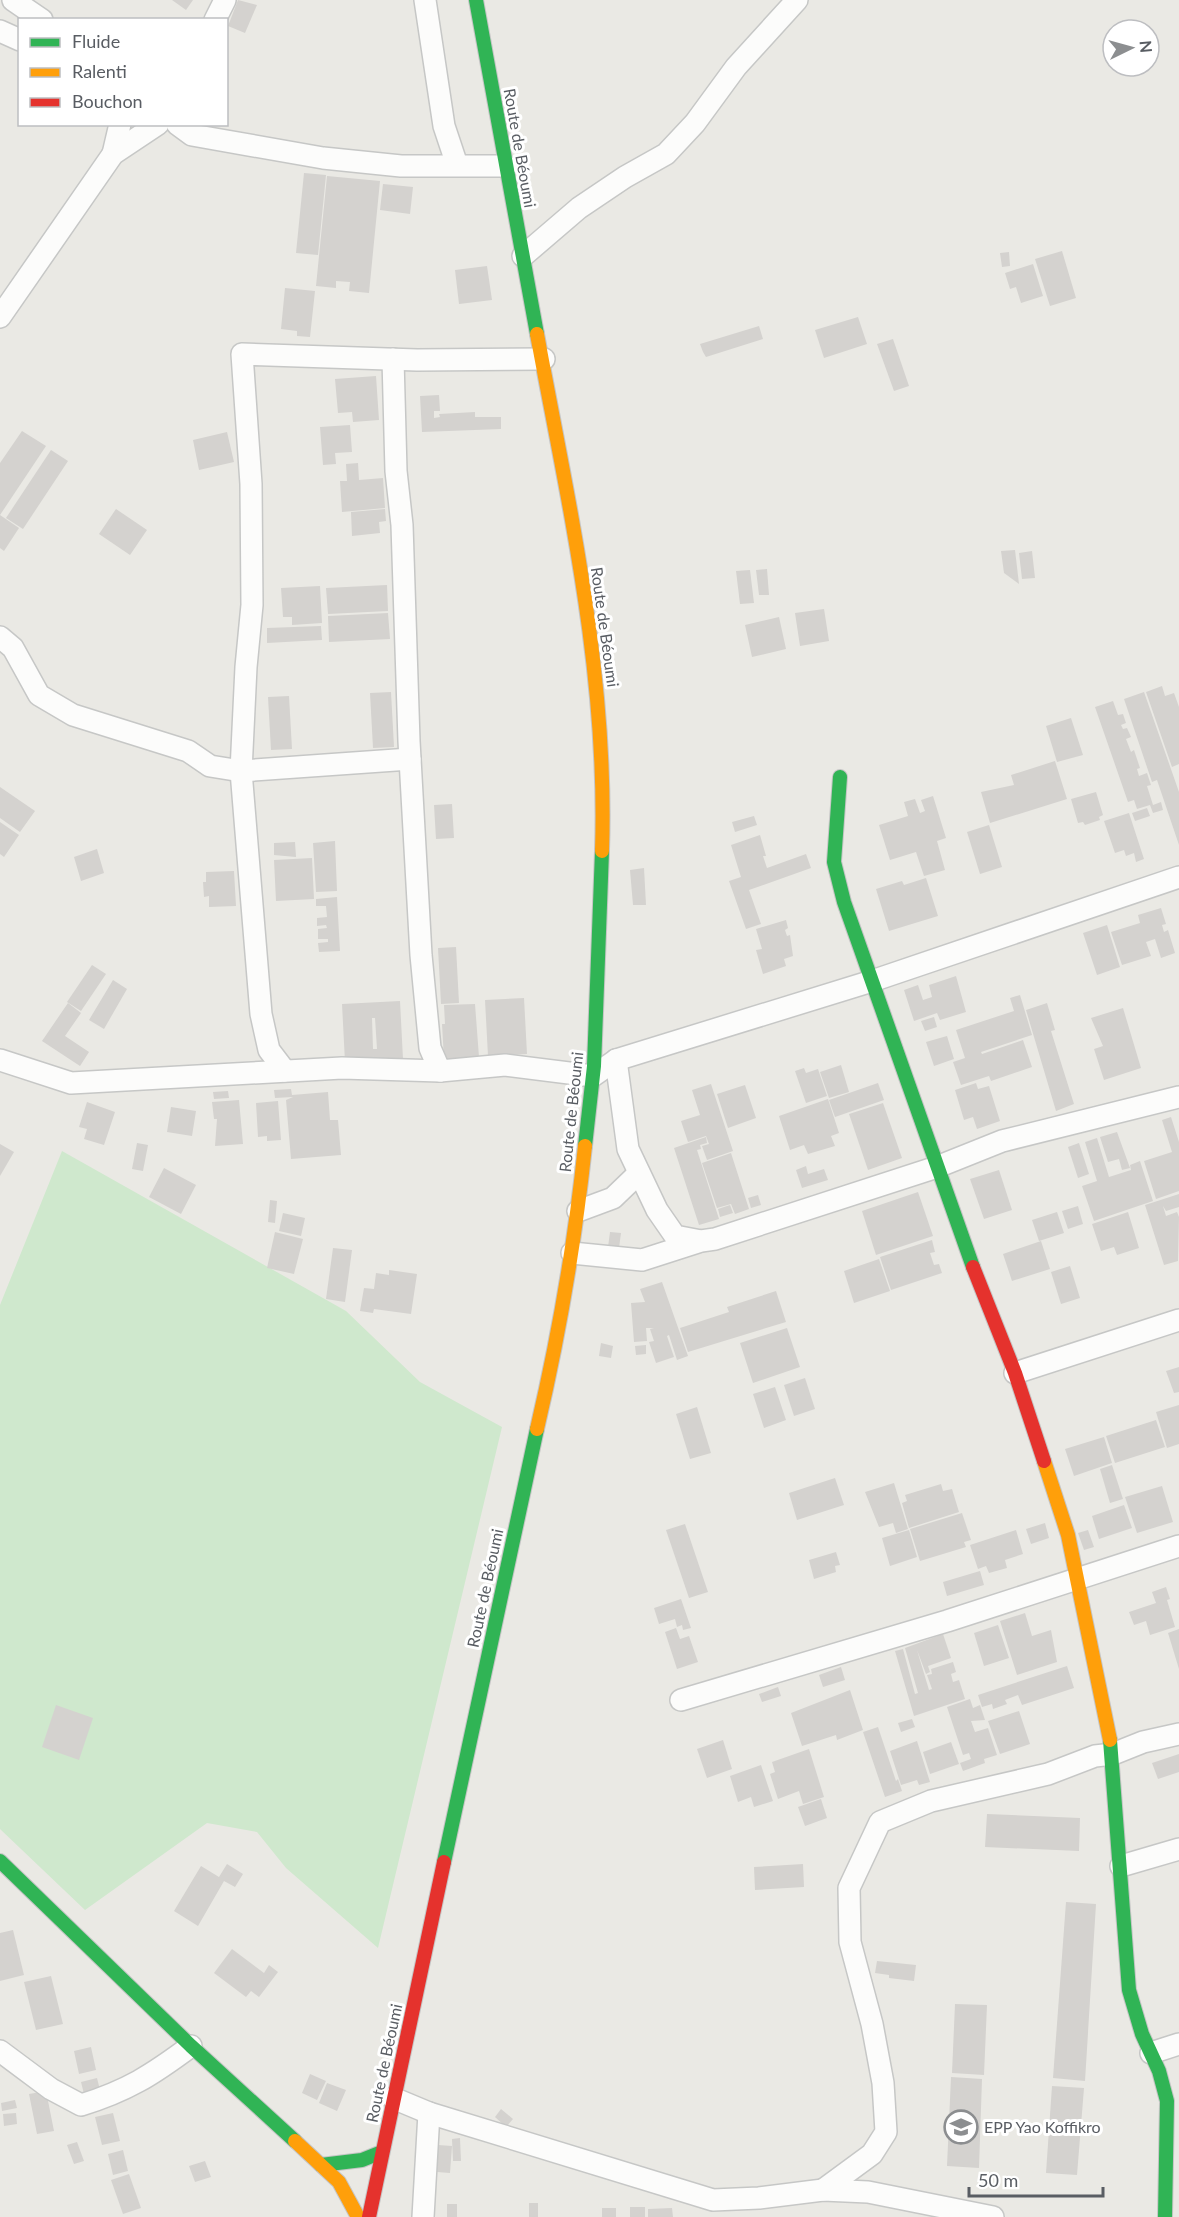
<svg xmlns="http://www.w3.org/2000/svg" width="1179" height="2217" font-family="Lato,sans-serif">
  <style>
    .green { fill: #cfe8cd }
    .building { fill: #d4d2cf; fill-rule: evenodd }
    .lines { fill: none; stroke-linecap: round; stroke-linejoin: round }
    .street-casing { stroke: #c6c7c6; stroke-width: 24 }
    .fast-casing { stroke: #c5c5c5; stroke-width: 16 }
    .slow-casing { stroke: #c5c5c5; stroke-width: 16 }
    .jam-casing { stroke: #c5c5c5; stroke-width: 16 }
    .street { stroke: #fcfcfb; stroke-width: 21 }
    .fast { stroke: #30b455; stroke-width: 14 }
    .slow { stroke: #ff9f0a; stroke-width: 14 }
    .jam { stroke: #e5322d; stroke-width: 14 }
    .labels { text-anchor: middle; stroke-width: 6; stroke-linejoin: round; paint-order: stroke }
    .street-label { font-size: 16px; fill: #595d63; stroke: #fff }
    .poi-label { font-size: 16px; fill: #595d63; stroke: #fff; text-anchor: start }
  </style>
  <rect width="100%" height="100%" fill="#eae9e4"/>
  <polygon class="green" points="62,1151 346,1311 420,1382 502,1427 378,1948 286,1868 257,1832 207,1823 85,1910 0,1829 0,1305"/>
  <g class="building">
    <polygon points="172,0 193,0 186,10"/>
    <polygon points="238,0 257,5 245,33 228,26"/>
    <polygon points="304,173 326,175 318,255 296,253"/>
    <polygon points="327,176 380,181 369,293 349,291 350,282 336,281 336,288 316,286"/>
    <polygon points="383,184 413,187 410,214 380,210"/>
    <polygon points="1062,251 1076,298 1050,306 1035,259"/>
    <polygon points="1009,252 1010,266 1002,267 1000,253"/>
    <polygon points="1033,264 1043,296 1021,303 1016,287 1010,289 1005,273"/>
    <polygon points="487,266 492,300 459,304 455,270"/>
    <polygon points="285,288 315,291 310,337 297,336 297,331 281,329"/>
    <polygon points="858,317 867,344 824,358 815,330"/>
    <polygon points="759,326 763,339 706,357 703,352 700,344"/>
    <polygon points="893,339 909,386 894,391 877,344"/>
    <polygon points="376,376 379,420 353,422 352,412 338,413 335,379"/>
    <polygon points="439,395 440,411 434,411 434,418 440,417 439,414 475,412 475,417 501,417 501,429 422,432 420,396"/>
    <polygon points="350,425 352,452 335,453 336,464 323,465 320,427"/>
    <polygon points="22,431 46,446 0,515 0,463"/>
    <polygon points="227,432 234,462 199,470 193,440"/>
    <polygon points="51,450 68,461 23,529 6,518"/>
    <polygon points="358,463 359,480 383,478 385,508 342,512 340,481 347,481 346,464"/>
    <polygon points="116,509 147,530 130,555 99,534"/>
    <polygon points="385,509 386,521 379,522 380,533 352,536 351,512"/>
    <polygon points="0,515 19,528 4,551 0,548"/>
    <polygon points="1015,550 1019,584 1004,573 1001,551"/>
    <polygon points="1032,551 1035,578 1022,579 1019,553"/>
    <polygon points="767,569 769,595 759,595 756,570"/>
    <polygon points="750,570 754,603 740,604 736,571"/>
    <polygon points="387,585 388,611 328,614 326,588"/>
    <polygon points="320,586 322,623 292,625 292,617 283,617 281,588"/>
    <polygon points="824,609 829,641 800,646 795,613"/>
    <polygon points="388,613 390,639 329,642 328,616"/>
    <polygon points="779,617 786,649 752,657 745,625"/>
    <polygon points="321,626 322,640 267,643 267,628"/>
    <polygon points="1162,686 1165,696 1174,693 1179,707 1179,764 1172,767 1146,692"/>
    <polygon points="391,692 394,747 373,748 370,693"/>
    <polygon points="1144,692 1179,792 1179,845 1157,780 1152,782 1124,699"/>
    <polygon points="289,696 292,749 271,750 268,697"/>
    <polygon points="1113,701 1118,715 1123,714 1126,723 1121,725 1123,729 1127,728 1131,737 1126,739 1131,752 1134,750 1140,768 1137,769 1139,776 1147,773 1151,785 1147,786 1153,805 1161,802 1163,810 1153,813 1150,805 1137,809 1134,800 1128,802 1095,707"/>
    <polygon points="1071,718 1083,755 1057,762 1046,726"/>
    <polygon points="1055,761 1067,799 990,823 981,792 1014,785 1011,775"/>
    <polygon points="0,787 35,811 20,832 0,818"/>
    <polygon points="1096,792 1103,815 1099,817 1100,820 1085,825 1083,822 1078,823 1071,799"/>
    <polygon points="933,796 946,838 937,841 945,870 924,876 916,852 890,860 879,825 908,816 904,802 915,799 920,813 925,811 921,800"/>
    <polygon points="452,804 454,838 436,839 434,805"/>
    <polygon points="1147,808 1150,816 1135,821 1132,813"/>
    <polygon points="1129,813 1144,859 1136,862 1134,853 1126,856 1124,850 1115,853 1104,821"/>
    <polygon points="754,816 757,825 735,832 732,822"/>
    <polygon points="0,822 19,835 4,857 0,854"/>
    <polygon points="989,825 1002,867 980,874 967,832"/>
    <polygon points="760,835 766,856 763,856 767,868 806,854 811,868 749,890 761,924 746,929 729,881 741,877 731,845"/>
    <polygon points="335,841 337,891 316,892 313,843"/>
    <polygon points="295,842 296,857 274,855 274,843"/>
    <polygon points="97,849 104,873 81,881 74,857"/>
    <polygon points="312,858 314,899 276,901 274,860"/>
    <polygon points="644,868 646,905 633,905 630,870"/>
    <polygon points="234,871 236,906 209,907 209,896 204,897 203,882 206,882 206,872"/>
    <polygon points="926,878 938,916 889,931 876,889 902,881 904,885"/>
    <polygon points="337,897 340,951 319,952 318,943 328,942 328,939 318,939 318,929 327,928 326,925 317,926 317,918 327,917 326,906 316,906 316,899"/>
    <polygon points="1161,908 1166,924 1162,925 1164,932 1168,930 1175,953 1161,958 1155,939 1146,942 1151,956 1122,965 1111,932 1140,923 1138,915"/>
    <polygon points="786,920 788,928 785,930 787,936 790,935 793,956 784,959 786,966 763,974 756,950 762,949 756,929"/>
    <polygon points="1107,925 1120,967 1097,975 1083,933"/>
    <polygon points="456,947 459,1003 441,1004 438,948"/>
    <polygon points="92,965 106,974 81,1011 67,1002"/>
    <polygon points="956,976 966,1012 940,1020 937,1013 914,1021 904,990 918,985 923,1000 932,997 929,985"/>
    <polygon points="113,980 127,989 104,1029 89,1020"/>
    <polygon points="1020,995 1032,1035 981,1052 982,1054 1023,1040 1032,1067 991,1081 989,1076 961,1085 953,1062 965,1058 956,1030 1014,1011 1010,998"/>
    <polygon points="524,998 527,1054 488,1056 485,1000"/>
    <path d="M 400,1001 L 403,1059 L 345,1062 L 342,1004 ZM 372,1018 L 375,1018 L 377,1049 L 373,1049 Z"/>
    <polygon points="68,1003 81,1013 65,1036 89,1052 80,1066 42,1041"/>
    <polygon points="1047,1003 1055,1030 1051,1031 1074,1104 1056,1111 1026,1010"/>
    <polygon points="475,1004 479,1057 444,1059 442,1024 445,1024 444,1005"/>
    <polygon points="1123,1008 1141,1068 1104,1080 1094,1049 1103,1046 1091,1018"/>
    <polygon points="934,1017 937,1027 925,1031 921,1021"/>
    <polygon points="947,1036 954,1059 934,1066 926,1042"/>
    <polygon points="841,1065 849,1092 829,1098 820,1072"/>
    <polygon points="804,1068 806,1073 818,1069 827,1096 806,1103 795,1071"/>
    <polygon points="878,1083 884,1100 835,1117 829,1100"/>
    <polygon points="976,1083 978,1089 989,1086 1000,1121 977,1129 973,1117 964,1120 955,1090"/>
    <polygon points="711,1084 733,1151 707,1160 702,1146 709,1144 706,1136 688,1142 681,1121 700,1115 692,1090"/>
    <polygon points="745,1085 756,1118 728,1128 717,1094"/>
    <polygon points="291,1089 292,1095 328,1092 330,1120 338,1120 341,1155 291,1159 286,1100 293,1097 275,1098 274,1090"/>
    <polygon points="228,1091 229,1098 214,1099 213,1092"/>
    <polygon points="828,1099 839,1133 831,1136 835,1146 808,1154 804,1145 790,1150 779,1116"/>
    <polygon points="239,1100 243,1144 215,1146 217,1119 214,1119 212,1102"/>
    <polygon points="278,1101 281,1140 267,1141 267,1136 258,1137 256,1103"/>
    <polygon points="87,1102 115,1112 104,1145 84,1139 87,1129 79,1127"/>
    <polygon points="883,1103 902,1158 868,1170 849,1114"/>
    <polygon points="171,1107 196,1111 192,1136 167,1132"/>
    <polygon points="1171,1117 1179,1142 1179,1191 1156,1199 1144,1161 1172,1152 1162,1120"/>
    <polygon points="1117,1132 1130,1168 1122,1170 1119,1159 1108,1162 1100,1137"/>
    <polygon points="706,1137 707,1143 700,1145 701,1149 697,1150 719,1219 699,1225 674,1148"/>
    <polygon points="1097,1138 1109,1177 1131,1170 1130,1165 1140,1161 1153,1201 1094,1221 1082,1186 1097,1181 1085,1142"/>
    <polygon points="137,1143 148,1145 143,1171 132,1169"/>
    <polygon points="1079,1143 1089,1174 1078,1178 1068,1147"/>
    <polygon points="0,1144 14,1152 0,1176"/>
    <polygon points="731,1153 749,1209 735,1214 731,1204 717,1208 702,1163"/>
    <polygon points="806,1166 808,1174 824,1169 828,1180 802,1188 796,1170"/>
    <polygon points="164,1168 196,1185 181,1214 149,1197"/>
    <polygon points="999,1170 1012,1210 984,1219 970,1179"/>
    <polygon points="918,1192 933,1236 876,1255 862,1211"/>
    <polygon points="1179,1194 1179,1207 1166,1211 1163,1206 1166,1216 1177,1212 1179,1217 1178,1261 1164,1265 1145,1205"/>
    <polygon points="758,1195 761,1205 751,1208 748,1198"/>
    <polygon points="270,1200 277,1201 275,1223 268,1222"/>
    <polygon points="730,1205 733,1213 720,1217 718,1209"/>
    <polygon points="1078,1206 1083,1224 1068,1229 1062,1211"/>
    <polygon points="1057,1212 1064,1233 1039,1241 1032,1220"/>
    <polygon points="1128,1212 1139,1248 1117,1255 1114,1247 1101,1251 1092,1224"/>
    <polygon points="283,1213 305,1218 301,1236 279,1231"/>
    <polygon points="275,1232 303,1239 294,1274 267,1268"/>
    <polygon points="610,1232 621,1233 619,1248 608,1247"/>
    <polygon points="932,1240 935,1252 930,1253 934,1265 939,1264 942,1273 891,1290 880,1257"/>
    <polygon points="1041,1241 1050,1269 1012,1281 1003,1254"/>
    <polygon points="333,1248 352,1250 345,1302 326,1299"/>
    <polygon points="879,1259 890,1291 854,1303 844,1271"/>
    <polygon points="1070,1266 1080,1298 1061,1304 1051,1272"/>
    <polygon points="389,1270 417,1274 411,1314 374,1309 373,1313 360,1311 364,1288 374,1289 376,1273 389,1275"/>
    <polygon points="662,1282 688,1356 677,1360 669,1335 667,1336 674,1357 656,1363 649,1342 654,1341 650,1329 654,1328 646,1328 647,1341 634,1342 631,1303 645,1302 640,1289"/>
    <polygon points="776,1291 786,1322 688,1352 680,1328 729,1312 727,1307"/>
    <polygon points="787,1328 800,1367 753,1383 740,1343"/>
    <polygon points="601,1343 613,1346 611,1358 599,1356"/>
    <polygon points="646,1345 646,1354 636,1355 635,1346"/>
    <polygon points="1179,1367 1179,1392 1174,1393 1166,1371"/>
    <polygon points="805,1378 815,1409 794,1416 784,1385"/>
    <polygon points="775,1387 786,1420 764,1428 753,1394"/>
    <polygon points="1179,1405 1179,1444 1167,1448 1156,1412"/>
    <polygon points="697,1407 711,1453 690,1459 676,1414"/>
    <polygon points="1156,1420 1165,1447 1115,1463 1106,1436"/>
    <polygon points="1104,1437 1112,1463 1074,1476 1065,1449"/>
    <polygon points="1112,1465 1123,1499 1110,1503 1100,1469"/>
    <polygon points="835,1478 844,1505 797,1520 789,1493"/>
    <polygon points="894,1483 908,1529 896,1533 893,1523 879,1527 865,1492"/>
    <polygon points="941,1484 943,1491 952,1489 959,1512 909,1528 902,1503 907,1501 905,1495"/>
    <polygon points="1162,1486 1173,1522 1137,1533 1125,1497"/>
    <polygon points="1124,1505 1132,1528 1099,1539 1092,1516"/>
    <polygon points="962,1513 971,1540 964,1542 966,1547 920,1561 910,1529"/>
    <polygon points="1045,1523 1049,1538 1031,1544 1026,1529"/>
    <polygon points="685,1524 708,1592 689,1598 666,1530"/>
    <polygon points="909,1530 917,1557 890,1566 882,1538"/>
    <polygon points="1016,1530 1023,1554 1005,1560 1007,1568 989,1573 986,1566 978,1569 970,1545"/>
    <polygon points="1088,1530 1094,1547 1084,1550 1078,1533"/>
    <polygon points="836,1552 840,1565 835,1566 836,1572 814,1579 809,1560"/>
    <polygon points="980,1571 984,1585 947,1596 943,1582"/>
    <polygon points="1166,1587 1170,1599 1167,1600 1175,1627 1150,1635 1146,1621 1134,1625 1129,1612 1156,1603 1152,1592"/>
    <polygon points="681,1599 691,1628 683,1630 682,1625 677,1627 675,1619 659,1624 654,1608"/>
    <polygon points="1025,1613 1032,1636 1051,1630 1057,1662 1017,1675 1000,1621"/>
    <polygon points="998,1625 1009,1658 984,1666 974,1633"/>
    <polygon points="676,1628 680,1639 689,1636 698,1662 677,1669 665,1632"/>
    <polygon points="1179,1629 1179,1669 1168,1633"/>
    <polygon points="943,1634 951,1658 928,1666 930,1672 926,1674 917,1650 929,1690 932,1689 927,1675 932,1674 931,1669 953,1662 956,1672 951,1674 953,1682 959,1680 965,1699 914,1716 895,1651 903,1649 915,1694 918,1693 905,1648"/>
    <polygon points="1067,1666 1074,1688 1022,1705 1018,1695 1005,1700 1007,1704 993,1709 992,1704 982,1707 978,1695"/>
    <polygon points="841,1667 845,1680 823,1687 819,1675"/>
    <polygon points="778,1687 781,1696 762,1702 759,1694"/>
    <polygon points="850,1690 863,1730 837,1740 836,1735 802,1746 791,1713"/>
    <polygon points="970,1699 973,1708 980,1705 985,1720 971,1721 975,1732 988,1728 997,1755 984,1759 985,1763 963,1771 960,1763 971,1759 969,1753 963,1755 947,1707"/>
    <polygon points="56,1705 93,1718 79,1760 42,1747"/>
    <polygon points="1019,1711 1030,1744 1000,1754 988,1721"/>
    <polygon points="912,1719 915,1727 901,1732 898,1723"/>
    <polygon points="878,1727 896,1781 898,1779 902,1791 885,1797 863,1732"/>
    <polygon points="723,1740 732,1769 707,1778 697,1749"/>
    <polygon points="917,1741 930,1782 919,1785 917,1780 901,1785 890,1751"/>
    <polygon points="951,1742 959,1764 930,1774 923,1752"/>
    <polygon points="809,1749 824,1797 803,1804 799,1791 778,1799 770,1774 775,1772 772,1762"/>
    <polygon points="1179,1754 1179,1772 1158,1779 1152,1763"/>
    <polygon points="761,1765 773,1801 754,1807 751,1797 738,1802 730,1776"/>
    <polygon points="821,1799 827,1818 805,1826 798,1807"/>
    <polygon points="987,1814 1080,1818 1079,1851 985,1847"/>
    <polygon points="227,1864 243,1874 235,1887 224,1881 198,1926 174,1911 201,1866 219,1877"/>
    <polygon points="803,1864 804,1887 755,1890 754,1867"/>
    <polygon points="1066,1902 1096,1904 1085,2081 1053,2078"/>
    <polygon points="13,1930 24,1975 0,1981 0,1933"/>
    <polygon points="232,1949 264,1973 269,1965 278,1972 259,1997 251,1991 246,1997 214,1973"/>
    <polygon points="877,1961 916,1965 914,1981 889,1978 889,1975 875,1973"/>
    <polygon points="51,1976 63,2024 36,2030 24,1982"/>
    <polygon points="955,2004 987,2005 984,2075 952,2073"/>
    <polygon points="91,2047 96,2070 79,2074 74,2051"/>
    <polygon points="310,2074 326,2081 317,2100 302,2093"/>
    <polygon points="951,2077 982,2079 979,2168 947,2166"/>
    <polygon points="97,2078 101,2094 85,2098 81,2082"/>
    <polygon points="327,2083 346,2090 337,2111 319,2103"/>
    <polygon points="1052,2086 1084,2088 1077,2175 1046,2173"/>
    <polygon points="46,2091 54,2131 37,2134 29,2094"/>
    <polygon points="15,2100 17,2108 2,2111 1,2103"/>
    <polygon points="501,2109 513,2119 506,2127 495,2117"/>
    <polygon points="16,2113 17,2124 4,2126 3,2114"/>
    <polygon points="113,2113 120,2141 102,2145 95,2117"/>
    <polygon points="460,2138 461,2161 453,2161 452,2139"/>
    <polygon points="77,2142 84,2161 74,2164 67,2145"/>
    <polygon points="438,2145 452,2146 450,2173 437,2172"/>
    <polygon points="123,2150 128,2171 113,2175 108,2154"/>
    <polygon points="205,2161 211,2177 195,2182 189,2166"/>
    <polygon points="129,2174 141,2208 123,2214 111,2180"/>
    <rect x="529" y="2203" width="9" height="14"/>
    <rect x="447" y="2204" width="10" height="13"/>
    <rect x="630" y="2207" width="15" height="10"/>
    <rect x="602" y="2208" width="14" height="9"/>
    <polygon points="672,2208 673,2217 648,2217 648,2209"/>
  </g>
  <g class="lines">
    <defs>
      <g id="street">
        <polyline points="13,0 42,20"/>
        <polyline points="425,0 444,126 457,165"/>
        <polyline points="215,20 225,0"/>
        <polyline points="0,31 20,40"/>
        <polyline points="177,124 192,135 323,158 401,166 506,166"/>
        <polyline points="113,154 120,124"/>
        <polyline points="523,256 579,208 625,177 666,154 695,123 736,67 797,0"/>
        <polyline points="0,317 113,154 158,124"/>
        <polyline points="393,359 396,471 402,525 409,741 421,955 430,1048 440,1071"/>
        <polyline points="0,637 13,648 39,695 73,715 188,751 210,766 241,771 410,759"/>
        <polyline points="0,1060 71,1083 342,1068 440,1071 505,1065 593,1076 616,1060 872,981 1179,877"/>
        <polyline points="616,1060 628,1149 657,1210 675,1236 701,1241 715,1239 937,1167 1002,1141 1179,1097"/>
        <polyline points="285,1071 269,1050 261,1014 241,771 246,667 252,605 251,484 242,354 417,360 544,359"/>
        <polyline points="578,1211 613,1198 639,1173"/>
        <polyline points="572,1253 642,1260 698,1242"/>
        <polyline points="1015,1373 1179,1320"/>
        <polyline points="681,1700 947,1621 1179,1546"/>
        <polyline points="1121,1866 1179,1849"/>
        <path d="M 0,2051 L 51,2089 L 81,2105 C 127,2091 152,2075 191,2046"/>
        <polyline points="1151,2053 1179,2044"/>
        <polyline points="393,2098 429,2113 713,2200 759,2198 823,2190 868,2192 993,2217"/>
        <polyline points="823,2190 872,2154 886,2132 883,2083 872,2024 850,1942 849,1888 880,1822 931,1801 1048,1774 1095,1756 1113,1754 1143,1742 1179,1734"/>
        <polyline points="423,2217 429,2113"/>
      </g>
      <g id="fast">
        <polyline points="476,0 537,334"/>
        <polyline points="840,777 834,862 844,902 973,1267"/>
        <polyline points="585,1146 594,1066 602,851"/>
        <polyline points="1110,1740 1129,1990 1142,2034 1159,2071 1167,2101 1165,2217"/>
        <polyline points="0,1861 191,2046 295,2141"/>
        <polyline points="444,1862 537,1429"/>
        <polyline points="321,2165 362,2160 382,2152"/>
      </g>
      <g id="slow">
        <path d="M 537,334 C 569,507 608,674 602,851"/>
        <path d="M 537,1429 C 559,1335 575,1242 585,1146"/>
        <polyline points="1044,1461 1068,1535 1110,1740"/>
        <polyline points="295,2141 339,2182 358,2217"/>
      </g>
      <g id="jam">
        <polyline points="973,1267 1015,1373 1044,1461"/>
        <polyline points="369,2217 444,1862"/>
      </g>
    </defs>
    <use href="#street" class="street-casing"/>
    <use href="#fast" class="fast-casing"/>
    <use href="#slow" class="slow-casing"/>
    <use href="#jam" class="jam-casing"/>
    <use href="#street" class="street"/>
    <use href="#fast" class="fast"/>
    <use href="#slow" class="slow"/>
    <use href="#jam" class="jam"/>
  </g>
  <defs>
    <symbol id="school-ring" viewBox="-11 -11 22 22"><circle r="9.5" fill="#fff" stroke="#8c8e90" stroke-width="1.5"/><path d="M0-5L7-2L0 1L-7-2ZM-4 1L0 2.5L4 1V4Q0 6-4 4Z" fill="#8c8e90"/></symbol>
  </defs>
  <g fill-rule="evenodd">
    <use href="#school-ring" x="942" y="2108" width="38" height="38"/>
  </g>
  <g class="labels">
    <g class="street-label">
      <text transform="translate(520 148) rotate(80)" y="6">Route de Béoumi</text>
      <text transform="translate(605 627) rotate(82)" y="6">Route de Béoumi</text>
      <text transform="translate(571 1112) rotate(-84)" y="6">Route de Béoumi</text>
      <text transform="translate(485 1588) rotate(-78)" y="6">Route de Béoumi</text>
      <text transform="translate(384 2063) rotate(-78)" y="6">Route de Béoumi</text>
    </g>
    <g class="poi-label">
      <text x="984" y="2133">EPP Yao Koffikro</text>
    </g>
  </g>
  <rect x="18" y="18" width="210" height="108" fill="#ffffff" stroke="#bdbec1" stroke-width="1.5"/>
  <rect x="30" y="38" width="30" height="9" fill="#30b455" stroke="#bdbec1" stroke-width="1.5"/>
  <text x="72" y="48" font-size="18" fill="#595d63">Fluide</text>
  <rect x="30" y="68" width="30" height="9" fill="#ff9f0a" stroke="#bdbec1" stroke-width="1.5"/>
  <text x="72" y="78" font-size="18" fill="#595d63">Ralenti</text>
  <rect x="30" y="98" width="30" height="9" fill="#e5322d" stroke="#bdbec1" stroke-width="1.5"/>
  <text x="72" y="108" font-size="18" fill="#595d63">Bouchon</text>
  <g transform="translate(1131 48) rotate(85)"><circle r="28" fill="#ffffff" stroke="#bdbec1" stroke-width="1.5"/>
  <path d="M0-4.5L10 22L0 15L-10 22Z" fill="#8c8e90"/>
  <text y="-9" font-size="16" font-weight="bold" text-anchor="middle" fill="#595d63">N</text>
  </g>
  <path d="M969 2187v9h134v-9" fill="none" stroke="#595d63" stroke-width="3"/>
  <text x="978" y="2187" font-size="18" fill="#595d63" stroke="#ffffff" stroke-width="4.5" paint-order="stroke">50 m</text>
</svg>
